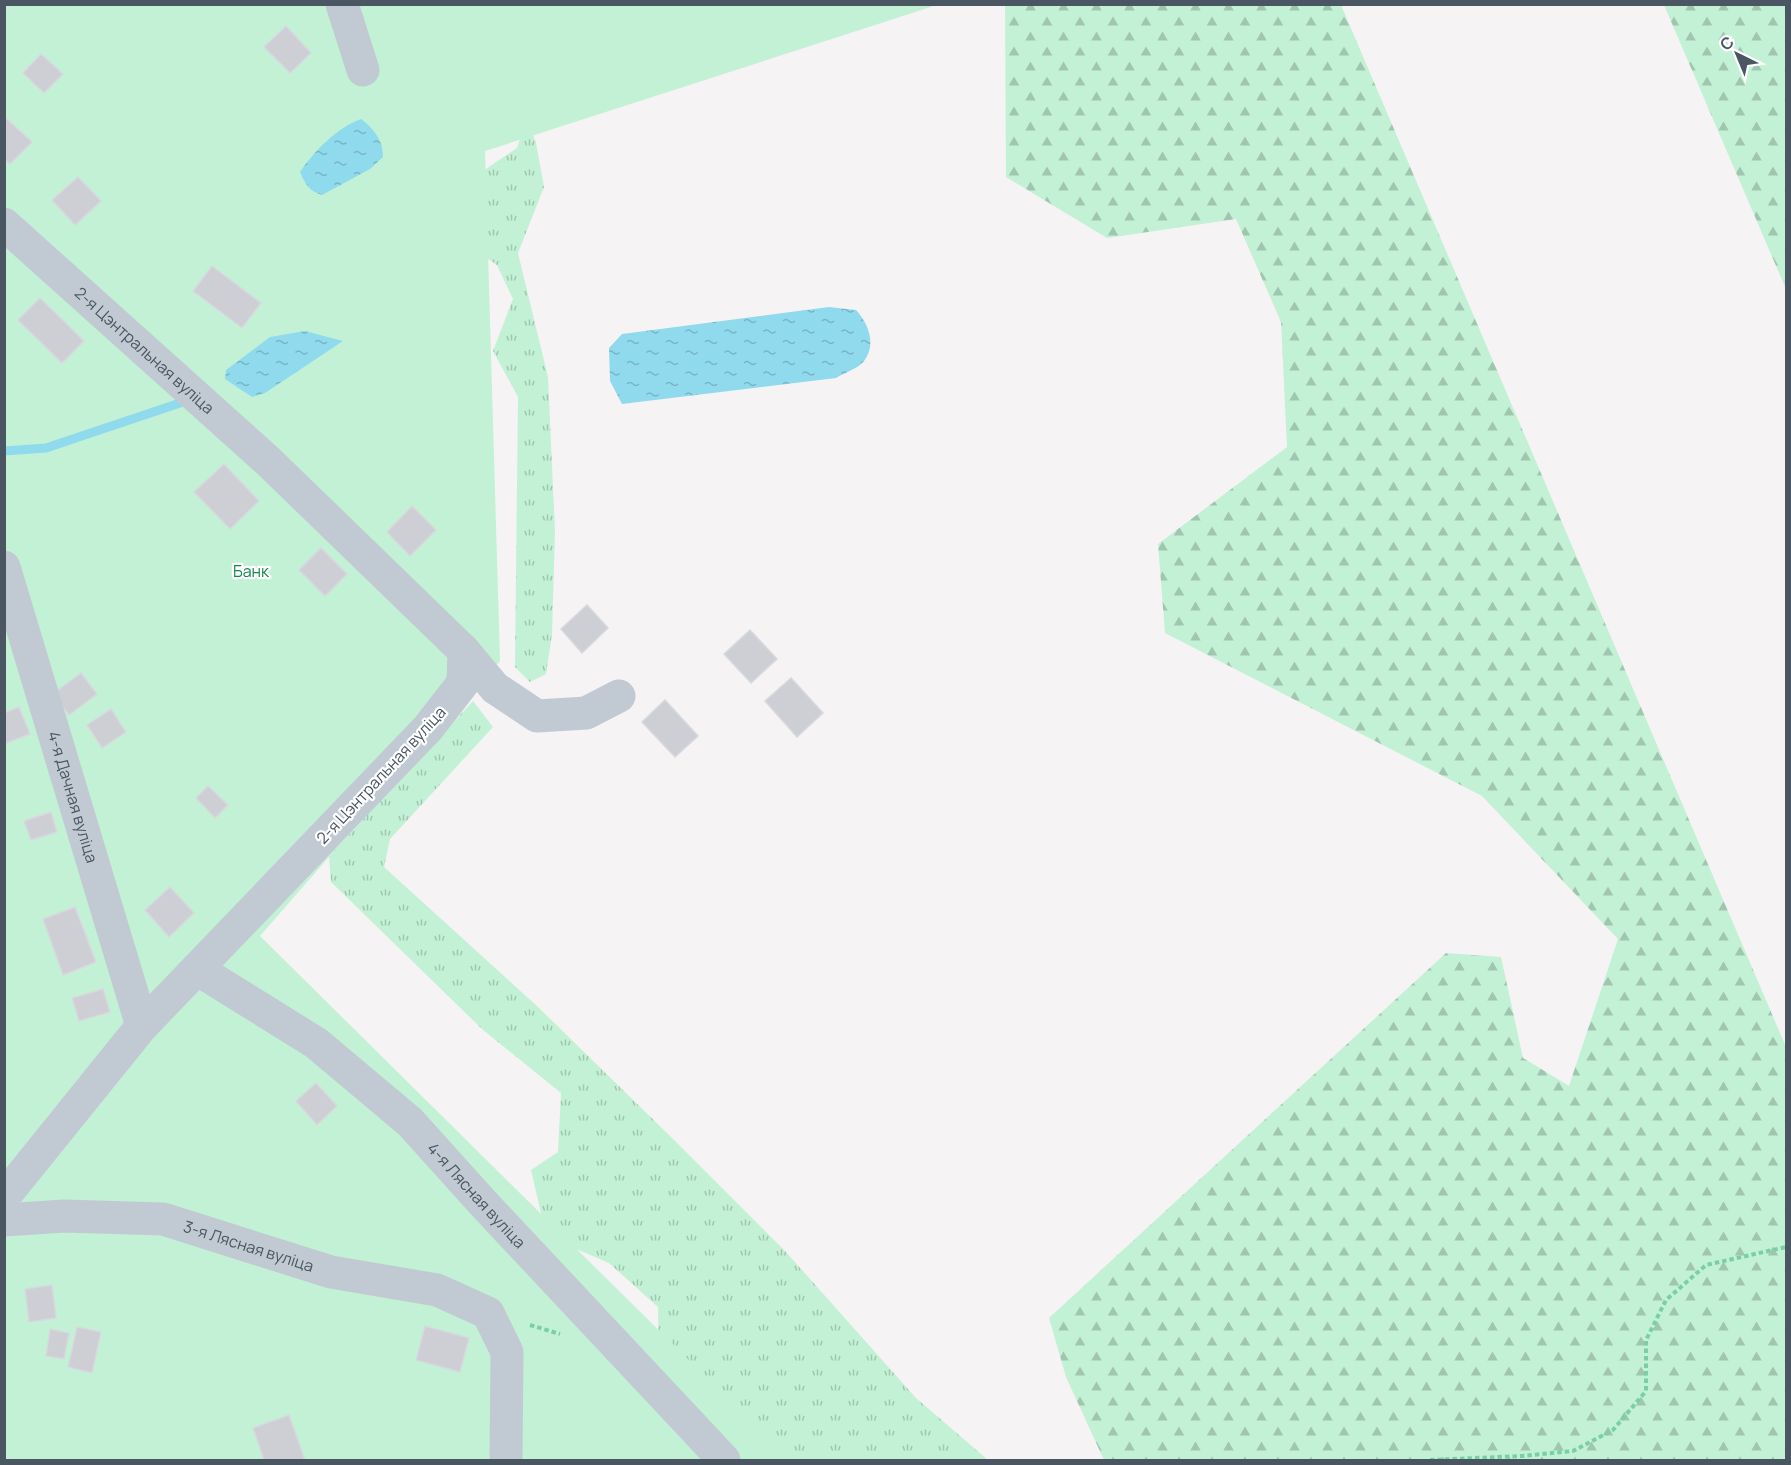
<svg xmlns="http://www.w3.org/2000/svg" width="1791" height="1465" font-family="Manrope,sans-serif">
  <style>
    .grass { fill: url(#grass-tufts) }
    .forest { fill: url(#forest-firs) }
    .green { fill: #c3f1d5 }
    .water { fill: url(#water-ripples) }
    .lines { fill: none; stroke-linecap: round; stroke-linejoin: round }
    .stream { stroke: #90daee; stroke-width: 9 }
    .building { fill: #cdcfd5; stroke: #d7d9de; stroke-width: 1.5 }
    .path { stroke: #7ad0a6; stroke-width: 4; stroke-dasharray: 4.5 3; stroke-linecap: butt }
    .minor { stroke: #c1cad2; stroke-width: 33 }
    .labels { text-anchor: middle; stroke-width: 4.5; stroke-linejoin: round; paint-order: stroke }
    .street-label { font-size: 16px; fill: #4a5661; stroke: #fff }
    .park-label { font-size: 16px; fill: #17864f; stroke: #fff }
  </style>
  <defs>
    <pattern id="grass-tufts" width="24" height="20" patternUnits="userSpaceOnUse" patternTransform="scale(1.5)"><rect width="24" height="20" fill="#c3f1d5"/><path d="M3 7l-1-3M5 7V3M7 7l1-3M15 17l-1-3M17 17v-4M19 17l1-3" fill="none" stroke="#a0c6b0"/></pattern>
    <pattern id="forest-firs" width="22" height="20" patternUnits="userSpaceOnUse" patternTransform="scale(1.5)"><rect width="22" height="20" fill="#c3f1d5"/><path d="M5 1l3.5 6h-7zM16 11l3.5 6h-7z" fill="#a0c6b0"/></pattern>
    <pattern id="water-ripples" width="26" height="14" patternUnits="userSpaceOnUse" patternTransform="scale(1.5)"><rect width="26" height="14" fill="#90daee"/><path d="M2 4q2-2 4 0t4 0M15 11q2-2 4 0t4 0" fill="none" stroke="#78b4c4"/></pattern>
  </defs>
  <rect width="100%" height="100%" fill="#f5f3f3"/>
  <g class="grass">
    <polygon points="527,117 536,143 544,187 518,253 548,377 555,531 552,634 546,674 530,682 515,667 518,397 493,351 513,299 497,265 448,231 460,192 490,166 517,148"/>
    <polygon points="473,701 493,727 390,839 384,867 538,1007 672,1138 785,1251 916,1398 988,1460 764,1460 659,1362 658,1307 609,1263 574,1248 543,1222 531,1170 558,1152 561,1093 482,1029 331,882 329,856"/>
  </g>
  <g class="forest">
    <polygon points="1005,5 1341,5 1786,1047 1786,1460 1104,1460 1066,1377 1049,1318 1446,953 1501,957 1523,1058 1569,1086 1618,939 1482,796 1165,633 1158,544 1287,447 1281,322 1236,219 1107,238 1006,177"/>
    <polygon points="1664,5 1786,5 1786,289"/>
  </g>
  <polygon class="green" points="5,5 937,5 485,151 500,661 260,936 790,1460 5,1460"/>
  <g class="water">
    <path d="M 361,119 C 374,129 383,140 383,157 L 370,169 L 322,195 C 309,191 305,184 300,172 C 314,151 338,127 361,119 Z"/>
    <path d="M 829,307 L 856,310 C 868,323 877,344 864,361 C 859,368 844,373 836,378 L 622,404 L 610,381 L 609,348 L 622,334 Z"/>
    <polygon points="305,331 343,341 265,393 252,397 225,379 226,370 270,337"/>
  </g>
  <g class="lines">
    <polyline class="stream" points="4,451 46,448 183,402"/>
  </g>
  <g class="building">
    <polygon points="286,26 311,53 290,73 264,47"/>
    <polygon points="41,54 63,74 44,93 23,73"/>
    <polygon points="7,119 32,142 10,164 4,159 4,122"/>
    <polygon points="78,177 101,201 75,225 52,200"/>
    <polygon points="212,266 261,303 242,328 193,291"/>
    <polygon points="40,298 84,341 62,363 18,320"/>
    <polygon points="224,464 259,501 230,529 194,492"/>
    <polygon points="412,506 436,530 410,556 387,532"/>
    <polygon points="321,548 347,574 325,596 299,570"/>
    <polygon points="587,605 608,628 582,653 561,629"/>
    <polygon points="750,630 777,659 751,683 724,654"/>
    <polygon points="81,673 97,694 69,715 53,694"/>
    <polygon points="791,678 823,713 797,737 765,701"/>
    <polygon points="665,700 698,736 675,757 642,722"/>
    <polygon points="19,707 30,734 4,744 4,713"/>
    <polygon points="111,709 126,732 102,748 87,725"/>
    <polygon points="208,786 228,805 215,818 196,798"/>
    <polygon points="51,812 57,832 31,840 24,821"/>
    <polygon points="170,887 194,913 169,937 145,910"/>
    <polygon points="75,907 96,962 63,975 43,919"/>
    <polygon points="103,989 110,1012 79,1021 72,998"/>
    <polygon points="316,1083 337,1106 317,1125 296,1101"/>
    <polygon points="52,1285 56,1318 29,1322 25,1289"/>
    <polygon points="425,1326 469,1338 460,1372 416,1360"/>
    <polygon points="77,1327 101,1332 92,1373 68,1367"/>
    <polygon points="50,1329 69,1333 64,1359 46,1356"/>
    <polygon points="289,1415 305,1460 264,1460 253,1428"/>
  </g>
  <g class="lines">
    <g class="path">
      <polyline points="530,1325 560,1334"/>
      <polyline points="1430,1460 1522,1456 1573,1451 1613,1430 1646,1391 1646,1340 1666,1300 1706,1265 1786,1247"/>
    </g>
    <g class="minor">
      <polyline points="342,4 363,70"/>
      <path id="s1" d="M 4,224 L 268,461 L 464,651 L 463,683 L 428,728 L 142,1026 L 4,1197"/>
      <path id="s2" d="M 4,567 L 142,1026"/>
      <polyline points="464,651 495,688 537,716 586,713 619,696"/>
      <path id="s3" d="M 197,969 L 316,1043 L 410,1122 L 483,1203 L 724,1460"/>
      <path id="s4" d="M 4,1220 L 64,1216 L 163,1219 L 331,1272 L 437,1290 L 488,1313 L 507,1352 L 506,1460"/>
    </g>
  </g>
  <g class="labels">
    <g class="street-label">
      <text dy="6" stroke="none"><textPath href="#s1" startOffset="189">2-я Цэнтральная вуліца</textPath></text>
      <text transform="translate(381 775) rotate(-47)" y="6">2-я Цэнтральная вуліца</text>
      <text dy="6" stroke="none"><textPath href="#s2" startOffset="240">4-я Дачная вуліца</textPath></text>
      <text dy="6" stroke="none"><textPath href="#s3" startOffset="362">4-я Лясная вуліца</textPath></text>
      <text dy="6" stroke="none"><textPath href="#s4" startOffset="249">3-я Лясная вуліца</textPath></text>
    </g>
    <g class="park-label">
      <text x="251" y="577">Банк</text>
    </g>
  </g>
  <rect width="1791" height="1465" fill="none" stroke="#4a5661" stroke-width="12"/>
  <g transform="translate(1737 54) rotate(317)" stroke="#ffffff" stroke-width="4.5" paint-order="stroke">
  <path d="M0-4.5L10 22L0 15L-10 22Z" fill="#4a5661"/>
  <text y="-9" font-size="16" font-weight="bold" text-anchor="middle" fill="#4a5661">С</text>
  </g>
</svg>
